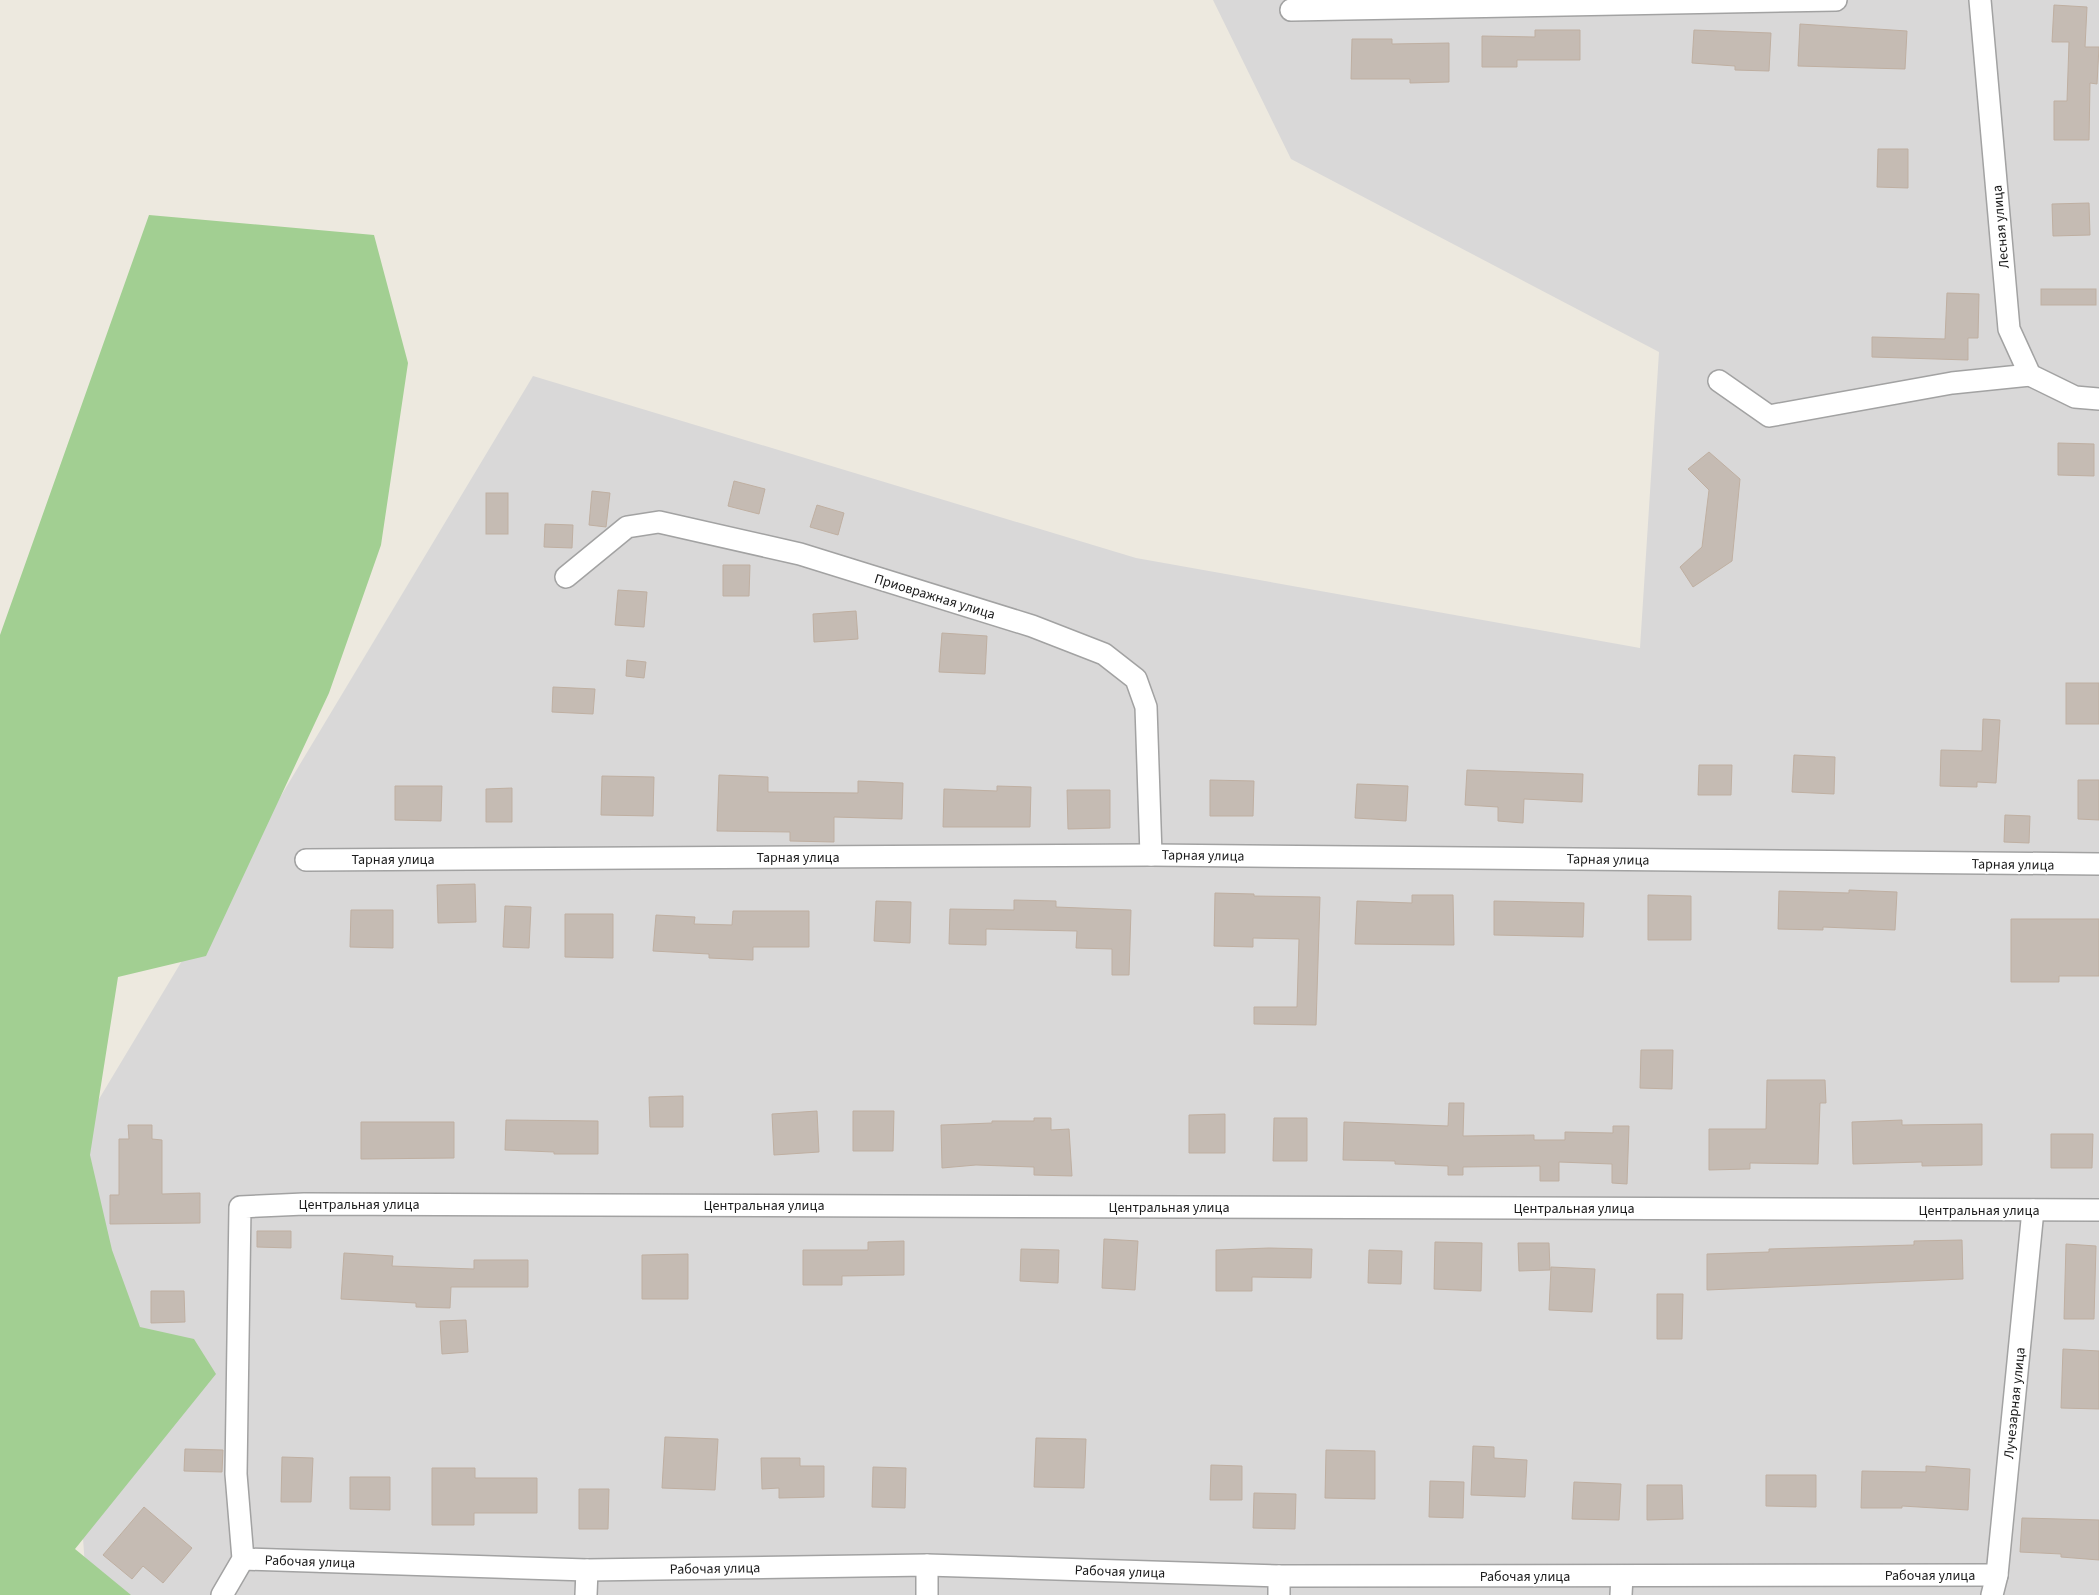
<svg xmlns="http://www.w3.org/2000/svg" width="2099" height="1595" font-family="'Source Sans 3',sans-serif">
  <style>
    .residential { fill: #d9d8d8 }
    .forest { fill: #a2cf92 }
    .building { fill: #c5bbb3; stroke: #bfafa1 }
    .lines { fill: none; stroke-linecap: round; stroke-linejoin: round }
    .minor-casing { stroke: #a2a2a2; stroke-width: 24 }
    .minor { stroke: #fff; stroke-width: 21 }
    .labels { text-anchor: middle; stroke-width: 4.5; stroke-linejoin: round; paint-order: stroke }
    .street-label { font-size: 14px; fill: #1b1b1b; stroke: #fff }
  </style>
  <rect width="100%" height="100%" fill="#ede9df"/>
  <polygon class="residential" points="1213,0 2099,0 2099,1595 87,1595 57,1169 533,376 1136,558 1640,648 1659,352 1291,159"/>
  <polygon class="forest" points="149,215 374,235 408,363 381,545 329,693 206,956 118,977 90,1155 112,1250 140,1327 194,1339 216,1374 75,1549 131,1595 0,1595 0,635"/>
  <g class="building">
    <polygon points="2054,5 2087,7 2085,47 2099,47 2097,84 2090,83 2089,140 2054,140 2054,101 2067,101 2069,42 2052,42"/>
    <polygon points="1800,24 1907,31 1905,69 1798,66"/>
    <polygon points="1535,30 1580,30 1580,60 1517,60 1517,67 1482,67 1482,36 1535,37"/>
    <polygon points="1694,30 1771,33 1769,71 1735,70 1735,66 1692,63"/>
    <polygon points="1352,39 1392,39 1392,44 1449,43 1449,82 1410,83 1410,79 1351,79"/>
    <polygon points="1878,149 1908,149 1908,188 1877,187"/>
    <polygon points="2089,203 2090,235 2053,236 2052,204"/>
    <rect x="2041" y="289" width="55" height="16"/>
    <polygon points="1947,293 1979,294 1978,338 1968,338 1968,360 1872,357 1872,337 1945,339"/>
    <polygon points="2058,443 2094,444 2094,476 2058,475"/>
    <polygon points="1709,452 1740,479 1732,561 1693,587 1680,567 1702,547 1709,490 1688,469"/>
    <polygon points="734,481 765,489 759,514 728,506"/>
    <polygon points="592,491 610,493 606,527 589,525"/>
    <rect x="486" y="493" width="22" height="41"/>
    <polygon points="817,505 844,513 838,535 810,527"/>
    <polygon points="545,524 573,525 572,548 544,547"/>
    <polygon points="723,565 750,565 749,596 723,596"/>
    <polygon points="618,590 647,592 644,627 615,625"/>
    <polygon points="856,611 858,639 814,642 813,614"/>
    <polygon points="942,633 987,636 985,674 939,672"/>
    <polygon points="627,660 646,662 644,678 626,676"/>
    <rect x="2066" y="683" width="33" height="41"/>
    <polygon points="553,687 595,689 593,714 552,712"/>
    <polygon points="1983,719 2000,720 1996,783 1977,782 1977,787 1940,786 1941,750 1982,751"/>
    <polygon points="1794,755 1835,757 1834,794 1792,792"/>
    <polygon points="1699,765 1732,765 1731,795 1698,795"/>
    <polygon points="1467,770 1583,774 1582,802 1524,799 1523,823 1498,821 1498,807 1465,805"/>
    <polygon points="719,775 768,777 768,792 858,793 858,781 903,783 902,819 834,817 834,842 790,841 790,832 717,831"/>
    <polygon points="602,776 654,777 653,816 601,815"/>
    <polygon points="1210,780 1254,781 1253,816 1210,816"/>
    <polygon points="2078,780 2099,780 2099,820 2078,819"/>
    <polygon points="1357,784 1408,786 1406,821 1355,818"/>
    <polygon points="395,786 442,786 441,821 395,820"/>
    <polygon points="997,786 1031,787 1030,827 943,827 944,789 997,791"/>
    <polygon points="512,788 512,822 486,822 486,789"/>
    <polygon points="1067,790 1110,790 1110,828 1068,829"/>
    <polygon points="2005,815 2030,816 2029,843 2004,842"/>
    <polygon points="475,884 476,922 438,923 437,885"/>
    <polygon points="1849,890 1897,892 1895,930 1823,927 1823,930 1778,929 1779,891 1849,893"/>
    <polygon points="1215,893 1254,894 1254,896 1320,897 1316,1025 1254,1024 1254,1007 1297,1007 1299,939 1253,938 1253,947 1214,946"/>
    <polygon points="1412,895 1453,895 1454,945 1355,944 1357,901 1412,903"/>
    <polygon points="1648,895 1691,896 1691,940 1648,940"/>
    <polygon points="1014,900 1056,901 1056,907 1131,910 1129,975 1112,975 1112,949 1076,948 1077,931 986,929 986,945 949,944 950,909 1014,910"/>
    <polygon points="876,901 911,902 910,943 874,941"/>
    <polygon points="1494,901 1584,903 1583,937 1494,935"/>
    <polygon points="505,906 531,907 529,948 503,947"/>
    <polygon points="351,910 393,910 393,948 350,947"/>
    <polygon points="733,911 809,911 809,947 753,947 753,960 709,958 709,954 653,951 656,915 695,917 694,924 732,925"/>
    <polygon points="565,914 613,914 613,958 565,957"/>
    <polygon points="2011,919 2099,919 2099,976 2059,976 2059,982 2011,982"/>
    <polygon points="1641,1050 1673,1050 1672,1089 1640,1088"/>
    <polygon points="1767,1080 1825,1080 1826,1103 1820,1103 1818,1164 1750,1163 1750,1169 1709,1170 1709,1129 1766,1129"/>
    <polygon points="683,1096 683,1127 650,1127 649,1097"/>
    <polygon points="1449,1103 1464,1103 1463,1136 1534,1135 1534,1140 1565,1140 1565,1132 1613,1133 1613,1126 1629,1126 1627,1184 1612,1183 1612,1164 1559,1162 1559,1181 1540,1181 1540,1166 1463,1167 1463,1175 1448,1175 1448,1166 1395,1164 1395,1161 1343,1160 1344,1122 1448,1126"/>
    <polygon points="817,1111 819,1152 774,1155 772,1114"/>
    <polygon points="853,1111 894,1111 893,1151 853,1151"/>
    <polygon points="1225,1114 1225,1153 1189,1153 1189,1115"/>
    <polygon points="1034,1118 1051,1118 1051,1130 1069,1129 1072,1176 1034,1175 1034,1167 976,1165 942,1168 941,1125 992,1123 992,1121 1034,1121"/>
    <polygon points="1274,1118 1307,1118 1307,1161 1273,1161"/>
    <polygon points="506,1120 598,1121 598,1154 554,1154 554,1152 505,1150"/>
    <polygon points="1902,1120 1902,1125 1982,1124 1982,1165 1922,1166 1922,1162 1853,1164 1852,1122"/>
    <polygon points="361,1122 454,1122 454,1158 361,1159"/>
    <polygon points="128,1125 152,1125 152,1139 162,1140 162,1194 200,1193 200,1223 110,1224 110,1195 119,1195 119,1139 129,1139"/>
    <polygon points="2051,1134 2093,1134 2092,1168 2051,1168"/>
    <polygon points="257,1231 291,1231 291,1248 257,1247"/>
    <polygon points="1104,1239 1138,1241 1135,1290 1102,1288"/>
    <polygon points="1962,1240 1963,1279 1707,1290 1707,1254 1769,1252 1769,1249 1914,1245 1914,1241"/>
    <polygon points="904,1241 904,1275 842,1276 842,1285 803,1285 803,1250 868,1250 868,1242"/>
    <polygon points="1435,1242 1482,1243 1481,1291 1434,1289"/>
    <polygon points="1518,1243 1549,1243 1550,1270 1519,1271"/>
    <polygon points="2066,1244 2096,1246 2094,1319 2064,1319"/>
    <polygon points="1269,1248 1312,1249 1311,1278 1252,1277 1252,1291 1216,1291 1216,1250"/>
    <polygon points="1021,1249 1059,1250 1058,1283 1020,1281"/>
    <polygon points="1369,1250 1402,1251 1401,1284 1368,1283"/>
    <polygon points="344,1253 393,1256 392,1266 474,1269 474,1260 528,1260 528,1287 451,1287 450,1308 416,1307 416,1303 341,1299"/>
    <polygon points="688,1254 688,1299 642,1299 642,1255"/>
    <polygon points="1551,1267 1595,1269 1592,1312 1549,1310"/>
    <polygon points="151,1291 184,1291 185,1322 151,1323"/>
    <polygon points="1657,1294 1683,1294 1682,1339 1657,1339"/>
    <polygon points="466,1320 468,1352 442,1354 440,1321"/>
    <polygon points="2063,1349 2099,1351 2099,1409 2061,1408"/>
    <polygon points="665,1437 718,1439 715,1490 662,1488"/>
    <polygon points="1036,1438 1086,1439 1084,1488 1034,1487"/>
    <polygon points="1473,1446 1494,1447 1494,1458 1527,1460 1525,1497 1471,1495"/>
    <polygon points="185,1449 223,1450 222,1472 184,1471"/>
    <polygon points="1326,1450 1375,1451 1375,1499 1325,1498"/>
    <polygon points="282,1457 313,1458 311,1502 281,1502"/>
    <polygon points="761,1458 800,1458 800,1466 824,1466 824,1497 779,1498 779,1488 762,1489"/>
    <polygon points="1211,1465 1242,1466 1242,1500 1210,1500"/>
    <polygon points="1926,1466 1970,1469 1968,1510 1902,1506 1902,1508 1861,1508 1862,1471 1926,1472"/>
    <polygon points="873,1467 906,1468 905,1508 872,1507"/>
    <polygon points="432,1468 475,1468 475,1478 537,1478 537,1513 474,1513 474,1525 432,1525"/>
    <polygon points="1766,1475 1816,1475 1816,1507 1766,1506"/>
    <polygon points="350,1477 390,1477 390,1510 350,1509"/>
    <polygon points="1430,1481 1464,1482 1463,1518 1429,1517"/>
    <polygon points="1574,1482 1621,1484 1619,1520 1572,1519"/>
    <polygon points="1647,1485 1682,1485 1683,1519 1647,1520"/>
    <polygon points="579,1489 609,1489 608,1529 579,1529"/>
    <polygon points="1254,1493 1296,1494 1295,1529 1253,1528"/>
    <polygon points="144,1507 192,1548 163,1583 143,1566 132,1579 103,1555"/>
    <polygon points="2022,1518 2099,1520 2099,1560 2061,1557 2061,1554 2020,1552"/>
  </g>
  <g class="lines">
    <defs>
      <g id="minor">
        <polyline points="1980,0 2009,329 2030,375 2075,397 2099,399"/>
        <polyline points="1291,10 1836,0"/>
        <polyline points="1719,381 1769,416 1952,383 2030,375"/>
        <polyline points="566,577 627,527 659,522 800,554 1032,626 1104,654 1136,679 1146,707 1151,855"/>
        <polyline points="306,860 1151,855 2099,864"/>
        <polyline points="243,1559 587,1570 927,1565 1279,1576 1997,1575"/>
        <polyline points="222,1595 243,1559 236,1474 240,1207 304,1204 2099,1210"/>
        <polyline points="586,1595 587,1570"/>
        <polyline points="927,1595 927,1565"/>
        <polyline points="1279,1595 1279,1576"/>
        <polyline points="1621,1595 1622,1576"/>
        <polyline points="1992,1595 1997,1575 2033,1210"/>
      </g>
    </defs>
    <use href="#minor" class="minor-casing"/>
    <use href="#minor" class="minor"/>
  </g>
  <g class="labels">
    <g class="street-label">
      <text transform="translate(2000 227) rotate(-95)" y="5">Лесная улица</text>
      <text transform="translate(935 596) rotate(17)" y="5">Приовражная улица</text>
      <text transform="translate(1203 855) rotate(1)" y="5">Тарная улица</text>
      <text x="798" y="862">Тарная улица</text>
      <text x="393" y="864">Тарная улица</text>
      <text transform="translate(1608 859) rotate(1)" y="5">Тарная улица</text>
      <text transform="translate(2013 864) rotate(1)" y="5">Тарная улица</text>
      <text x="359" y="1209">Центральная улица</text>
      <text x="764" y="1210">Центральная улица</text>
      <text x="1169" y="1212">Центральная улица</text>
      <text x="1574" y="1213">Центральная улица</text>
      <text x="1979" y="1215">Центральная улица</text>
      <text transform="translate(2014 1403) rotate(-84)" y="5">Лучезарная улица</text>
      <text transform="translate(310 1561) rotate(2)" y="5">Рабочая улица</text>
      <text transform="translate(715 1568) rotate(-1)" y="5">Рабочая улица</text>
      <text transform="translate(1120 1571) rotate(2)" y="5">Рабочая улица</text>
      <text x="1930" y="1580">Рабочая улица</text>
      <text x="1525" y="1581">Рабочая улица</text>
    </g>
  </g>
</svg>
